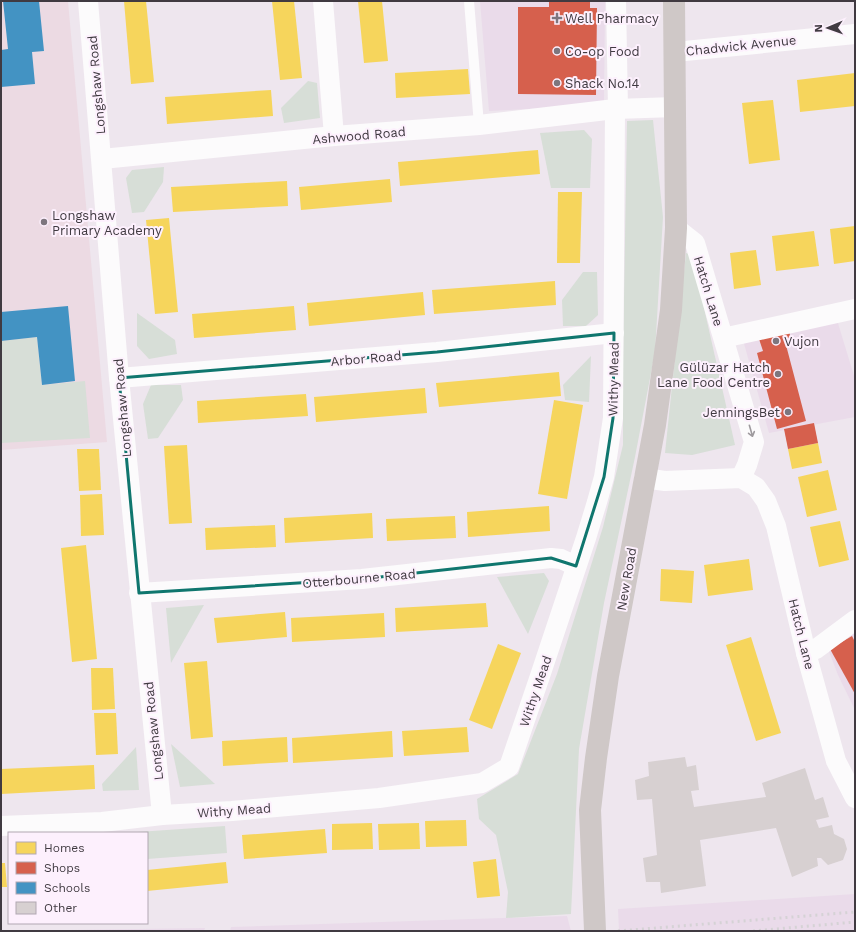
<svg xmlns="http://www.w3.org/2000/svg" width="856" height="932" font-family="'Work Sans',sans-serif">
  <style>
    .built { fill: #eadbea }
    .education { fill: #ecdae3 }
    .green { fill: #d7ded7 }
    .homes { fill: #f6d55c }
    .shops { fill: #d6604d }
    .schools { fill: #4393c3 }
    .building { fill: #d7d0d1 }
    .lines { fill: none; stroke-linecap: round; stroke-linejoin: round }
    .service { stroke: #fcfbfc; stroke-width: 10 }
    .minor { stroke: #fcfbfc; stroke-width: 20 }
    .primary { stroke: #cfc8c7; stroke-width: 22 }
    .rail { stroke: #d5d2d5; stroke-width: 3; stroke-dasharray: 2 4; stroke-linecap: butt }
    .oneway { stroke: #9e9a9e }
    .marked { fill: none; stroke: #0f766e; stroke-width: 3; stroke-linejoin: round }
    .poi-dot { fill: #7d767e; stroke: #fdf0fd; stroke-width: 1.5 }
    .labels { text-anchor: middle; stroke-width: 4; stroke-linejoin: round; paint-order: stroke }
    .poi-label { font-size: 13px; fill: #403a41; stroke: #fdf0fd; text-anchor: start }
    .street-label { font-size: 13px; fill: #403a41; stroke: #fdf0fd }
  </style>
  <rect width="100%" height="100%" fill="#eee6ee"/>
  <g class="built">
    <polygon points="480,1 605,1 604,105 489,111"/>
    <polygon points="837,320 855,379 855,417 769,433 743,340"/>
    <polygon points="855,633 855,710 838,675 828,649"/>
    <polygon points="855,894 855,931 619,931 618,909"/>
    <polygon points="567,916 571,931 230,931 231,927"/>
    <polygon points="205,928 204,931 1,931"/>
  </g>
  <polygon class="education" points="1,1 68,1 107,442 1,450"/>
  <g class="green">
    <polygon points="308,81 317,83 320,118 284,123 281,108"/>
    <polygon points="653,120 663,217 655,352 635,457 604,603 579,749 571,914 506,918 508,892 496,835 479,819 477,799 518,774 557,674 603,527 623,445 623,357 627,121"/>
    <polygon points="584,130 592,139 590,188 551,188 540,133"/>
    <polygon points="164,167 163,182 144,212 132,213 126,178 132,170"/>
    <polygon points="686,253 692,255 735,445 692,455 665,453"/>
    <polygon points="583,272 597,272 598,315 586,326 563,326 562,300"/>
    <polygon points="137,313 175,340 177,354 149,359 137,346"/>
    <polygon points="37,337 42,385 85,381 90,438 1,443 1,341"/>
    <polygon points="591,356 589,402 565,400 563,385"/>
    <polygon points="151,385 181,385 183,400 158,438 148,439 143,404"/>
    <polygon points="544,573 549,581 528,634 497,577"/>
    <polygon points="204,605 171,663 166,608"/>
    <polygon points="171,744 215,784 180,787"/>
    <polygon points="136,747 139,790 103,791 102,784"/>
    <polygon points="225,826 227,853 147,859 147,833 123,833"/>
  </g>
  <g class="homes">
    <polygon points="124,1 146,1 154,82 131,84"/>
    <polygon points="272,1 294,1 302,78 280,80"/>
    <polygon points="358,1 382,1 388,61 364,63"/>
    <polygon points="468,69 470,94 396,98 395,73"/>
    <polygon points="855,73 855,106 800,112 797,80"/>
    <polygon points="271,90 273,116 167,124 165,97"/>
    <polygon points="773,100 780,160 749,164 742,103"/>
    <polygon points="538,150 540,174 400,186 398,162"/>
    <polygon points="390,179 392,202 301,210 299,187"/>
    <polygon points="287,181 288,206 173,212 171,187"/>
    <polygon points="558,192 582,192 580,263 557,263"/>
    <polygon points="169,218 178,312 155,314 146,220"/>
    <polygon points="855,226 855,261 834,264 830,229"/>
    <polygon points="814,231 819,266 776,271 772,236"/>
    <polygon points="756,250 761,285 734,289 730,253"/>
    <polygon points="555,281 556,305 434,314 432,290"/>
    <polygon points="423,292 425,315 309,326 307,303"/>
    <polygon points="294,306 296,330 194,338 192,314"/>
    <polygon points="559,372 561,396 439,407 436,383"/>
    <polygon points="425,388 427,413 316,422 314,397"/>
    <polygon points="306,394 308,416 198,423 197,401"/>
    <polygon points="554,400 583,405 567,499 538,494"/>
    <polygon points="818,443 822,463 792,469 788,449"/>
    <polygon points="187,445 192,523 169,524 164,446"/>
    <polygon points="77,449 99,449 101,490 79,491"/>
    <polygon points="828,470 837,510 807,517 798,477"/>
    <polygon points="102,494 104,535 81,536 80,495"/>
    <polygon points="549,506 550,531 468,537 467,512"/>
    <polygon points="372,513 373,538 285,543 284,518"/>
    <polygon points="455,516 456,538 387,541 386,519"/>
    <polygon points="840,521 849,560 819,567 810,527"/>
    <polygon points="275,525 276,547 206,550 205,528"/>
    <polygon points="86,545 97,659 72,662 61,548"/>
    <polygon points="749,559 753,590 708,596 704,565"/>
    <polygon points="661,569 694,571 692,603 660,601"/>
    <polygon points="486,603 488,627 396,632 395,608"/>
    <polygon points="285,612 287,637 217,643 214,618"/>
    <polygon points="384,613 385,637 292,642 291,618"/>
    <polygon points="751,637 781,733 756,741 726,645"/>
    <polygon points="498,644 521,653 492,729 469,720"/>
    <polygon points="207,661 213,737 191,739 184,663"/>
    <polygon points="91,668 113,668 115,709 92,710"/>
    <polygon points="94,713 116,713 118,754 96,755"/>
    <polygon points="467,727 469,752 404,756 402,731"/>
    <polygon points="392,731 393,757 293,763 292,738"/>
    <polygon points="287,737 288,762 223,766 222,741"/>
    <polygon points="94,765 95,789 1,794 1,769"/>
    <polygon points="466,820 467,846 426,847 425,821"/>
    <polygon points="372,823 373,849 332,850 332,824"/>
    <polygon points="419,823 420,849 379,850 378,824"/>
    <polygon points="325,829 327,853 244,859 242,835"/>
    <polygon points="496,859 500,896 477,898 473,862"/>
    <polygon points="226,862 228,883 147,891 147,870"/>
    <polygon points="1,863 5,863 7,887 1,887"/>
  </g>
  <g class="shops">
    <polygon points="549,1 590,1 590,8 597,8 596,95 518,94 518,7 549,7"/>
    <polygon points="789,331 792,343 786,345 806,421 777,429 757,353 763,351 759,339"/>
    <polygon points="814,423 818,443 788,449 784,429"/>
    <polygon points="852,636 855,642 855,694 830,649"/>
  </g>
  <g class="schools">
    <polygon points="3,1 39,1 44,51 32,52 35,84 1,87 1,50 8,49"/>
    <polygon points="68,306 75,381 42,385 37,337 1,341 1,312"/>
  </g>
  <polygon class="building" points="685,757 687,767 696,765 699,790 691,791 694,807 766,797 762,783 805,768 815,800 823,797 829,817 816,820 819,828 832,825 834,834 844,839 847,849 843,860 828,865 821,858 817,858 818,866 792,877 776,828 700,840 706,886 661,893 660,882 646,882 643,858 657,855 652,799 637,800 635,780 649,776 648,762"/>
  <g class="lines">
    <polyline class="service" points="469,1 479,125"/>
    <g class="minor">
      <polyline points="88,1 119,378 162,815"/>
      <polyline points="323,1 334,136"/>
      <polyline points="616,1 618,109"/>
      <polyline points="675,52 855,34"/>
      <polyline points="102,159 334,136 479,125 615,109 675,107"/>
      <polyline points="676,228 695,243 754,442 747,465 741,478"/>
      <polyline points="724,339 732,336 855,309"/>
      <polyline points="119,378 437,352 614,333"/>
      <polyline points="644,478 665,481 741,478 756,487 766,501 776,526 806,653 836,761 855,798"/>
      <polyline points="139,593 362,579 551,558 561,559 576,566"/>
      <polyline points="806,653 816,649 855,620"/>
      <polyline points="1,826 102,822 162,815 232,811 379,798 482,783 509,767 540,676 586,538 597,502 604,477 613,418 615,109"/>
    </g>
    <polyline class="primary" points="595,931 590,810 596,758 608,676 655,425 671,310 676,228 674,1"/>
    <g class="rail">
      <polyline points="618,931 855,912"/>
      <polyline points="753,931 855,922"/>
    </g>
  </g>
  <defs><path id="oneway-shaft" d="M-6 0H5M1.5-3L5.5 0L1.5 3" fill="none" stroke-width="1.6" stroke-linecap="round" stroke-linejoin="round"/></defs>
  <use class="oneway" href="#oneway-shaft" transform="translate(751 431) rotate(74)"/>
  <path class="marked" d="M 614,333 L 613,418 L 604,477 L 576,566 L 551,558 L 362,579 L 139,593 L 119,378 L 437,352 Z"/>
  <g class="poi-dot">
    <path d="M555 12h4v4h4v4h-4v4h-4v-4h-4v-4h4z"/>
    <circle cx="557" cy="51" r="4"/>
    <circle cx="557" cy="83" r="4"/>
    <circle cx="44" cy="222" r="4"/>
    <circle cx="776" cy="341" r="4"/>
    <circle cx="778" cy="374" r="4"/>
    <circle cx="788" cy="412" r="4"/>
  </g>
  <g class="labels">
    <g class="poi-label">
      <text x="565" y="23">Well Pharmacy</text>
      <text x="565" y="56">Co-op Food</text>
      <text x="565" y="88">Shack No.14</text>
      <text x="52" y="220">Longshaw<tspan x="52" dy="15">Primary Academy</tspan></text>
      <text x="784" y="346">Vujon</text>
      <text x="770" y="372" text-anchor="end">Gülüzar Hatch<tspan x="770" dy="15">Lane Food Centre</tspan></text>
      <text x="780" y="417" text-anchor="end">JenningsBet</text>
    </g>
    <g class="street-label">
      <text transform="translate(741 45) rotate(-6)" y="5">Chadwick Avenue</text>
      <text transform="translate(96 85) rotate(-95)" y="5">Longshaw Road</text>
      <text transform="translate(359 135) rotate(-5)" y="5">Ashwood Road</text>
      <text transform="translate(709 291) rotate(73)" y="5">Hatch Lane</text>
      <text transform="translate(366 358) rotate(-5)" y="5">Arbor Road</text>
      <text transform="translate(613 379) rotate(-89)" y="5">Withy Mead</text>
      <text transform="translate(122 408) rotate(-95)" y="5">Longshaw Road</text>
      <text transform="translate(359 578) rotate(-5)" y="5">Otterbourne Road</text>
      <text transform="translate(626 579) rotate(-80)" y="5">New Road</text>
      <text transform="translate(802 634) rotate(76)" y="5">Hatch Lane</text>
      <text transform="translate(535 691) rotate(-71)" y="5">Withy Mead</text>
      <text transform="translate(153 731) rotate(-96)" y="5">Longshaw Road</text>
      <text transform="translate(234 810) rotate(-4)" y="5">Withy Mead</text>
    </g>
  </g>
  <rect width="856" height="932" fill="none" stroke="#403a41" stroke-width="4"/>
  <rect x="8" y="832" width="140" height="92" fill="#fdf0fd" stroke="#b1a7b2"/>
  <rect x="16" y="842" width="20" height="12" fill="#f6d55c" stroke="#b1a7b2"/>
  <text x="44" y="852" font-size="12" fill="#403a41">Homes</text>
  <rect x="16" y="862" width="20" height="12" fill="#d6604d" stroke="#b1a7b2"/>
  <text x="44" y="872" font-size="12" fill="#403a41">Shops</text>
  <rect x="16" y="882" width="20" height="12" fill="#4393c3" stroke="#b1a7b2"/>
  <text x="44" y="892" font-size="12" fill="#403a41">Schools</text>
  <rect x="16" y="902" width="20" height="12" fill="#d7d0d1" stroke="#b1a7b2"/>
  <text x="44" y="912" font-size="12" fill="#403a41">Other</text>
  <g transform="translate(828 28) rotate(268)" stroke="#fdf0fd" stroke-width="3" paint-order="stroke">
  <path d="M0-3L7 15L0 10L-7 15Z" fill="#403a41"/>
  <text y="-6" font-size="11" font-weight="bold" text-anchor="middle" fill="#403a41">N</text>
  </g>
</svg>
